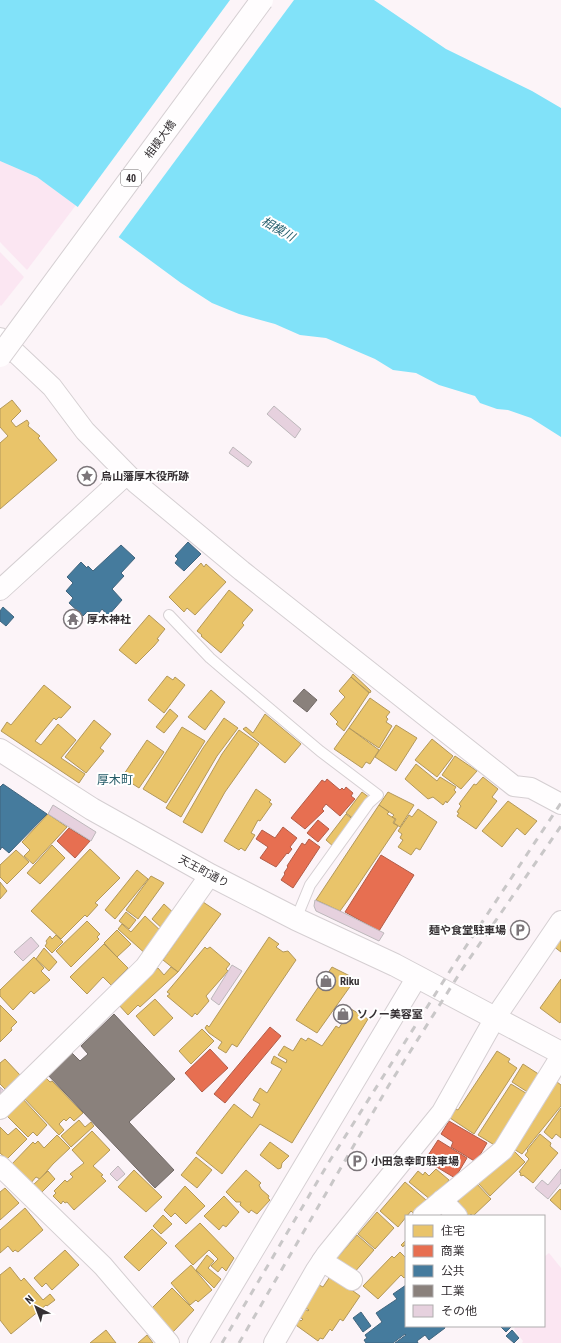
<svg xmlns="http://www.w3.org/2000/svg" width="561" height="1343" font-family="'Roboto Condensed','Noto Sans JP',sans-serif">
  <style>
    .green { fill: #fbe6f2 }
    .water { fill: #81e2f9 }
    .pier { fill: #fcf4f8 }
    .homes { fill: #e9c46a; stroke: #b3985a }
    .shops { fill: #e76f51; stroke: #b25c48 }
    .public { fill: #457b9d; stroke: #40657e }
    .industry { fill: #8a817c; stroke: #716966 }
    .building { fill: #e6d1de; stroke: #bdb8bb }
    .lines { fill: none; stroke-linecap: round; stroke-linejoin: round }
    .lane-casing { stroke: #d5cfd2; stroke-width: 12 }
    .street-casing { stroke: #d5cfd2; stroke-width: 22 }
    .secondary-casing { stroke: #d5cfd2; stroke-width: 24 }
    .lane { stroke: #fffdfe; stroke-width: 10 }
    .street { stroke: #fffdfe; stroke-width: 20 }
    .secondary { stroke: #fffdfe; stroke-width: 22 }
    .rail { stroke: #c9c7c8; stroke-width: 3; stroke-dasharray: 7 7; stroke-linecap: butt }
    .primary-bridge-casing { stroke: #d5cfd2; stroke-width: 24; stroke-linecap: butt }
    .primary-bridge { stroke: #fffdfe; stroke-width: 22 }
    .labels { text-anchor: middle; stroke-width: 4; stroke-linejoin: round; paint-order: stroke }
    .shield { fill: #fff; stroke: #726f71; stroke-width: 1 }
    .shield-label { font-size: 10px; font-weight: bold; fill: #363134 }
    .street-label { font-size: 11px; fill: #363134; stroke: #fff }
    .poi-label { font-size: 11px; font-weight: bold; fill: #363134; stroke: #fff; text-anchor: start }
    .water-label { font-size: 12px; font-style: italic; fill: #28606e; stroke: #fff }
    .neighbourhood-label { font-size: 12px; fill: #255b68; stroke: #fff }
  </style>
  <rect width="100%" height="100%" fill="#fcf4f8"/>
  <g class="green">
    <polygon points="0,161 37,177 76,205 27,270 0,242"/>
    <polygon points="0,252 24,277 1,306 0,305"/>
    <polygon points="549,1253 561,1268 561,1343 522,1343 523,1341 514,1329 516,1326 544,1326 544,1257"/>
  </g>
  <polygon class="water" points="0,0 374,0 446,49 532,91 561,108 561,437 531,418 508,410 497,409 480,403 475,396 439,385 416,373 393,370 375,359 326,338 300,335 275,324 239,314 212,303 181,283 37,177 0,161"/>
  <polygon class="pier" points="230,0 294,0 118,238 77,208"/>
  <g class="homes">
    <polygon points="12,400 21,411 11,421 16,427 27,420 29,423 28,426 40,436 38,438 57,460 0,509 0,443 8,436 0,427 0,409"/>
    <polygon points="201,563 204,567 206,564 226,582 195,615 187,608 184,612 169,597"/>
    <polygon points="229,590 253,610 242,623 244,625 221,653 201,636 202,635 197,631"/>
    <polygon points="149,615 165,629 157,639 159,640 154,646 136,664 119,650"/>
    <polygon points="353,674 371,691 370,693 351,677"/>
    <polygon points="167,676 173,680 175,677 185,685 164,713 148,700"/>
    <polygon points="351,677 369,693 344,731 336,724 338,722 330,714 345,697 339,691"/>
    <polygon points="44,685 71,707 61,718 59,717 56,720 54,718 35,741 41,745 58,724 76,740 61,758 85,774 79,783 1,731 7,722 11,725"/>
    <polygon points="211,690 225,702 205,730 188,717"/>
    <polygon points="370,698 390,712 386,717 388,719 386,722 392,726 379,748 349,728"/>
    <polygon points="170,709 178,716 164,733 156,727"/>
    <polygon points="265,714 301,744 285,763 243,729 246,727 253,733"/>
    <polygon points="224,718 238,728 217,756 181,817 166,808 203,748"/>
    <polygon points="94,720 111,734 100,748 104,751 86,773 65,757"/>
    <polygon points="396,725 417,738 396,771 375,757"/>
    <polygon points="182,727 205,741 166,803 143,789"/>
    <polygon points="349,728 379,750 370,764 366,762 362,768 334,749"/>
    <polygon points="239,730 259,744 225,792 202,833 183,822 222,754"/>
    <polygon points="432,739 453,756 437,777 415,760"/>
    <polygon points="147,740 164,752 139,788 122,777"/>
    <polygon points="455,756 477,771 461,789 442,775"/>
    <polygon points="416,764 437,781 440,777 456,787 454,790 456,792 447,803 446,801 443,805 433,797 428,799 405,779"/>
    <polygon points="483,777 498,789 492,797 497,801 476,829 457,816 459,813 457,812 461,806 459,804 474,784 476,785"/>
    <polygon points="256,789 271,800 269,802 272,804 260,821 258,820 251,833 255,835 245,851 241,848 239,850 224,841"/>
    <polygon points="362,792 370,798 354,819 346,813"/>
    <polygon points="388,792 414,805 400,827 394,823 396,819 392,817 394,815 379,805"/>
    <polygon points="508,801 537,821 525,835 517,828 502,847 482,831"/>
    <polygon points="379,805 389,812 387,814 395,819 393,823 398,826 348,900 340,911 316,900"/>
    <polygon points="418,809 437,822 420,850 416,848 411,855 398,847 403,840 400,838 402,834 398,831 409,815 412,817"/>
    <polygon points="48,814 67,827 33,864 24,856 30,850 22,842"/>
    <polygon points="346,814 355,821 334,847 326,840"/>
    <polygon points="52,845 65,858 40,884 27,873"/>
    <polygon points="90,849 120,878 95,903 98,905 87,917 85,915 61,939 31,911"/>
    <polygon points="16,850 29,862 7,884 0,877 0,865"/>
    <polygon points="137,870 148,879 115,919 105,910"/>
    <polygon points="151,876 164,883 138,919 126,910"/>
    <polygon points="0,882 7,891 0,899"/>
    <polygon points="203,902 221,914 178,972 163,960"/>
    <polygon points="164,904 178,917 165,931 152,919"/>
    <polygon points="126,912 136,920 129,929 119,921"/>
    <polygon points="145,916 164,934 148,956 118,929 122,924 131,932"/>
    <polygon points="87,921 100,934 97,937 99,939 71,967 56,951"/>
    <polygon points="117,930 131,944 117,957 104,943"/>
    <polygon points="56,935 63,942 52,953 45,946 47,943 46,941 50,936 52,939"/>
    <polygon points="561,935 561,952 553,946"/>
    <polygon points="269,937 279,944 276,947 283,952 288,951 296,960 237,1047 232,1044 226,1053 218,1048 222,1042 209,1033 205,1028 207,1025 209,1027"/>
    <polygon points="104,944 128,968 111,985 103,977 87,994 70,977"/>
    <polygon points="205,947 207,949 210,947 230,964 226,969 228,971 206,996 209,1001 197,1015 195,1013 192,1017 167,996 170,994 167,992"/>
    <polygon points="44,948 57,962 49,971 36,959"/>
    <polygon points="34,957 44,968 41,971 50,980 34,994 31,991 13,1010 0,996 0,990"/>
    <polygon points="171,967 178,972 140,1007 138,1005 128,1015 118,1004 158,968 164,975"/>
    <polygon points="332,967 352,977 354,981 317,1033 296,1020"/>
    <polygon points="561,979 561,1021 560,1023 540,1008"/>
    <polygon points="155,999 173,1018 154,1036 136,1016"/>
    <polygon points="0,1005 17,1022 11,1028 12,1030 0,1042"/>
    <polygon points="351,1009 368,1019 292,1143 260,1124 222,1174 196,1153 234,1104 252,1118 260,1104 253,1100 260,1088 267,1093 282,1069 271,1063 274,1056 286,1063 287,1060 278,1055 284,1046 293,1051 301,1038 306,1041 308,1038 312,1040 322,1046 336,1026 339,1028"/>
    <polygon points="202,1029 214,1041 191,1064 179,1051"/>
    <polygon points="497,1051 510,1059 508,1062 517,1068 474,1134 450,1118 456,1109 458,1110"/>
    <polygon points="5,1059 20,1075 5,1089 0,1084 0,1063"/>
    <polygon points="523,1064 540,1075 529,1093 512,1082"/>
    <polygon points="43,1075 50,1082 52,1081 83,1113 74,1121 70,1117 66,1121 64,1119 59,1124 64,1130 59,1135 22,1096"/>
    <polygon points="557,1082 561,1085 561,1106 522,1154 512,1148 534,1120 532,1118 546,1100 544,1098"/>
    <polygon points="511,1084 529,1095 496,1146 478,1135"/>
    <polygon points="22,1098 47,1125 37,1136 33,1132 28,1137 5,1114"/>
    <polygon points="561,1108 561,1138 556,1134 552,1139 544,1132"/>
    <polygon points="79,1120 85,1127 91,1122 94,1126 71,1147 61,1136"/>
    <polygon points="0,1127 8,1135 16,1128 27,1139 7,1159 0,1153"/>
    <polygon points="92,1131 110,1150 93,1166 103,1175 101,1176 106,1181 74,1210 67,1202 65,1203 63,1201 61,1204 53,1196 56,1193 54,1191 65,1180 67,1182 73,1177 70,1174 84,1163 72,1150"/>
    <polygon points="540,1134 551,1143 550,1146 558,1153 533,1183 523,1175 522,1176 520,1175 521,1173 519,1172 529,1159 525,1155 528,1151 527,1150"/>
    <polygon points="57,1135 70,1148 53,1164 40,1179 36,1177 30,1184 11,1165 33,1142 35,1144 38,1141 44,1148"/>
    <polygon points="270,1142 289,1156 282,1163 281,1168 278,1169 260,1155"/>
    <polygon points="513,1150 525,1162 490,1196 478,1183"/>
    <polygon points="196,1157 212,1170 197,1188 181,1175"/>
    <polygon points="436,1169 449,1180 431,1200 409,1182 418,1171 423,1175 425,1172 429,1176"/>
    <polygon points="134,1170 162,1197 146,1212 118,1187"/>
    <polygon points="246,1170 261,1183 259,1185 261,1189 269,1196 268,1198 270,1200 257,1214 251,1210 249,1213 240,1205 241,1202 236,1202 226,1192"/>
    <polygon points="48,1171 55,1179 41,1193 33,1185"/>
    <polygon points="405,1182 426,1200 413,1213 411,1211 398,1227 380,1211"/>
    <polygon points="475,1182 491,1199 473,1216 471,1214 469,1216 456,1203 459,1201 457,1199"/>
    <polygon points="185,1186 205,1206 186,1224 175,1213 171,1217 164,1210"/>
    <polygon points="5,1188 19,1203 0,1220 0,1192"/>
    <polygon points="560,1189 561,1190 561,1210 550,1200"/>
    <polygon points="224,1196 239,1212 226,1227 223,1225 219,1230 204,1216"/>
    <polygon points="25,1208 43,1230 18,1252 15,1250 13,1252 8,1246 0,1253 0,1230"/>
    <polygon points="377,1212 394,1228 375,1249 358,1234"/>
    <polygon points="163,1215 172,1224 161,1234 153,1226"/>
    <polygon points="200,1223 234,1258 226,1271 222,1267 218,1272 211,1266 218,1259 209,1250 193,1265 175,1246"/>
    <polygon points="152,1229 167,1243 139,1271 124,1257"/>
    <polygon points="357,1235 374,1250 353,1274 337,1258"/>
    <polygon points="406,1240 406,1247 404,1245 403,1247 401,1245"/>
    <polygon points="65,1250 79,1265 52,1290 46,1283 42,1287 34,1278"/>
    <polygon points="400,1252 406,1258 406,1276 404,1278 401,1275 378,1299 363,1286 392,1256 394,1258"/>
    <polygon points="207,1255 214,1261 208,1268 221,1279 214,1288 196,1270"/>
    <polygon points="191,1265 212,1290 198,1302 196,1300 190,1305 171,1283"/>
    <polygon points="10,1267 21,1281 24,1278 43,1300 50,1294 55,1300 47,1306 46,1305 11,1334 0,1320 0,1275"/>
    <polygon points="331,1275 360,1296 343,1321 340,1319 332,1331 330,1329 323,1339 320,1338 318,1341 293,1323 297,1318 301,1321 303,1319 297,1316 303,1308 308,1311 309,1310 304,1307 319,1285 323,1287"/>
    <polygon points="172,1288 194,1310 172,1333 152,1308"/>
    <polygon points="106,1330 116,1343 90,1343"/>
    <polygon points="147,1335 153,1343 138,1343"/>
  </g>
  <g class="shops">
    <polygon points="327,779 340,790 342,788 344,790 346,787 353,793 351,796 355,799 340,816 326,804 322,809 324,811 305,829 291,818 322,780 325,782"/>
    <polygon points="318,820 329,829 318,842 307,833"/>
    <polygon points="283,827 297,838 290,847 292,849 288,854 287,853 276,867 260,858 268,847 256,839 262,830 275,838"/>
    <polygon points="69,828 90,841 75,858 57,841"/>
    <polygon points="309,839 320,847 293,888 281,880 285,874 284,873 288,867 287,866 302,843 305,845"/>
    <polygon points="381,855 414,875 379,931 345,912"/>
    <polygon points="270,1027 281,1036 225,1103 214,1094"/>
    <polygon points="210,1049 228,1068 202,1092 185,1073"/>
    <polygon points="449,1121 487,1143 476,1162 451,1147 453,1142 441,1134"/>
    <polygon points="438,1140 467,1158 455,1178 425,1160"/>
  </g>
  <g class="public">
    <polygon points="188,542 201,554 184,571 175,563 178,559 175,556"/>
    <polygon points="121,545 135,558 121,573 124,576 112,589 122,600 108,616 102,609 95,618 88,611 83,616 69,603 73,598 66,591 73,583 67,577 81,562 87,568 88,566 93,571"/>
    <polygon points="3,607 14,617 6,626 0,621 0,611"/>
    <polygon points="3,784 47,814 9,853 2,847 0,850 0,787"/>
    <polygon points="406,1285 406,1326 444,1326 445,1328 429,1340 425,1335 417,1341 418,1343 395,1343 406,1335 405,1334 393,1343 366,1343 364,1340 367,1338 365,1335 382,1322 376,1313 397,1299 393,1294"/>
    <polygon points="361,1312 371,1326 363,1332 353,1318"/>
    <polygon points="500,1326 512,1326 506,1332"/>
    <polygon points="512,1330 519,1338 514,1343 506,1336"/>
  </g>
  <g class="industry">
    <polygon points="304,689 317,700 307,712 293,701"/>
    <polygon points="114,1014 175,1079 129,1122 174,1170 155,1188 46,1073 58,1062 60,1065 72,1053 80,1061 88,1054 81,1046"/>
  </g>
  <g class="building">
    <polygon points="274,406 301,429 295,438 267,414"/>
    <polygon points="233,447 252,462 248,467 229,453"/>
    <polygon points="53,805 96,832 91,841 48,814"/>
    <polygon points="315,900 342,912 384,933 379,941 316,911 314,906"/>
    <polygon points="31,937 39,946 23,961 14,952"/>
    <polygon points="232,965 242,971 219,1005 211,999"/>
    <polygon points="0,1087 5,1092 0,1096"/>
    <polygon points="118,1166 125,1174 117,1181 110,1174"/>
    <polygon points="561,1169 561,1183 548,1199 535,1188 542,1180 548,1185"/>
  </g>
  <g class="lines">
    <defs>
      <polyline id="lane" points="169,615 210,658 231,676 320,751 378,795 369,803 310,885 296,919"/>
      <g id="street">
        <polyline points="0,338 52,387 85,431 136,483 242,571 514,786 531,788 561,804"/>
        <polyline points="0,590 126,475"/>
        <polyline points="0,1109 145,967 210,875"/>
        <polyline points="0,1166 103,1266 169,1343"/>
        <polyline points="442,1200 457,1216"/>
        <polyline points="423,1216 503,1150 561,1056"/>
        <polyline points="322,1261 352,1280"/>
        <polyline points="198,1343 417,977"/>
        <polyline points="274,1343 316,1270 326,1255 442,1112 495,1018 561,921"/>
      </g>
      <polyline id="secondary" points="0,750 92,809 210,875 296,919 395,965 561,1053"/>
    </defs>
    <use href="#lane" class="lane-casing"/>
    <use href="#street" class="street-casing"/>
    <use href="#secondary" class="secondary-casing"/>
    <use href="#lane" class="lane"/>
    <use href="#street" class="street"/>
    <use href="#secondary" class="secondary"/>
    <g class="rail">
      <polyline points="222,1343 329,1162 455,963 561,803"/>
      <polyline points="239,1343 389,1085 463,968 561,826"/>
    </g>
    <defs>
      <polyline id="primary-bridge" points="0,356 262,0"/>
    </defs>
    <use href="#primary-bridge" class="primary-bridge-casing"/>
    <use href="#primary-bridge" class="primary-bridge"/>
  </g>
  <defs>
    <symbol id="sight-ring" viewBox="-11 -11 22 22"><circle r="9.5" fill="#fff" stroke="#7b7579" stroke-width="1.5"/><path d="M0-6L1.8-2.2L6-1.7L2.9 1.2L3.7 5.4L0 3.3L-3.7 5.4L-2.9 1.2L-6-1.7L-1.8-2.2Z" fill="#7b7579"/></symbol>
    <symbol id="temple-ring" viewBox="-11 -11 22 22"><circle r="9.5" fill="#fff" stroke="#7b7579" stroke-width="1.5"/><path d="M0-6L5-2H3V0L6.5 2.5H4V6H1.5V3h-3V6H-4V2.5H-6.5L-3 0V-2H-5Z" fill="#7b7579"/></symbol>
    <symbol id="parking-ring" viewBox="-11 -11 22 22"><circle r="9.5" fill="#fff" stroke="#7b7579" stroke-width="1.5"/><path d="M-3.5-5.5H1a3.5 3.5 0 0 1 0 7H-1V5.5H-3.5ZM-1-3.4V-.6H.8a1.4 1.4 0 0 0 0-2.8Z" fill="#7b7579"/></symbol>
    <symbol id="shop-ring" viewBox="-11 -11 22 22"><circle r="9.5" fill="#fff" stroke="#7b7579" stroke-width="1.5"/><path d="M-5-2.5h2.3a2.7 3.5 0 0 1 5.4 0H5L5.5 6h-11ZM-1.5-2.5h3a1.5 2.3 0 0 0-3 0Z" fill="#7b7579"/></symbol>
  </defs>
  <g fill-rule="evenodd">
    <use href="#sight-ring" x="76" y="465" width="22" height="22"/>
    <use href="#temple-ring" x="62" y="608" width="22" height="22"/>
    <use href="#parking-ring" x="509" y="919" width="22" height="22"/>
    <use href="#shop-ring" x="315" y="970" width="22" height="22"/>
    <use href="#shop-ring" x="332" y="1003" width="22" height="22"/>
    <use href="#parking-ring" x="346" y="1150" width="22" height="22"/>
  </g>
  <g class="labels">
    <rect class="shield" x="121" y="170" width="20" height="16" rx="3"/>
    <g class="shield-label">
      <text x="131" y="182">40</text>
    </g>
    <g class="street-label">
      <text transform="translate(160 139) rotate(-54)" y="4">相模大橋</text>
      <text transform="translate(204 871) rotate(28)" y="4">天王町通り</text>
    </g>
    <g class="poi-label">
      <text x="101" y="480">烏山藩厚木役所跡</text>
      <text x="87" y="623">厚木神社</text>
      <text x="506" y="934" text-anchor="end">麺や食堂駐車場</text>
      <text x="340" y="985">Riku</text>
      <text x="357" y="1018">ソノー美容室</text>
      <text x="371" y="1165">小田急幸町駐車場</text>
    </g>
    <g class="water-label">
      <text transform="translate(278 229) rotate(30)" y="4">相模川</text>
    </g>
    <g class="neighbourhood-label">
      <text x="115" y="784">厚木町</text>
    </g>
  </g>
  <rect x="405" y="1215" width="140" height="112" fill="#ffffff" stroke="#afadae"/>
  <rect x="413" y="1225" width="20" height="12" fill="#e9c46a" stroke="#afadae"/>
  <text x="441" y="1235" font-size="12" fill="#363134">住宅</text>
  <rect x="413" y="1245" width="20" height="12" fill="#e76f51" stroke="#afadae"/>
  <text x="441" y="1255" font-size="12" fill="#363134">商業</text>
  <rect x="413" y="1265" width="20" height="12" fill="#457b9d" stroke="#afadae"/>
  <text x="441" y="1275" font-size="12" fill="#363134">公共</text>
  <rect x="413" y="1285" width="20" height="12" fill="#8a817c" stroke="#afadae"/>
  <text x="441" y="1295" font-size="12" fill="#363134">工業</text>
  <rect x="413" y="1305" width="20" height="12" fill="#e6d1de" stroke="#afadae"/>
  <text x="441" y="1315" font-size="12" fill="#363134">その他</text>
  <g transform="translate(36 1307) rotate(318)" stroke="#ffffff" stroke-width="3" paint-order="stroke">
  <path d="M0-3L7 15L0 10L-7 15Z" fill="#363134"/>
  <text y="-6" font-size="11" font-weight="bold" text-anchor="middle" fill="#363134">N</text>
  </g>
</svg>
